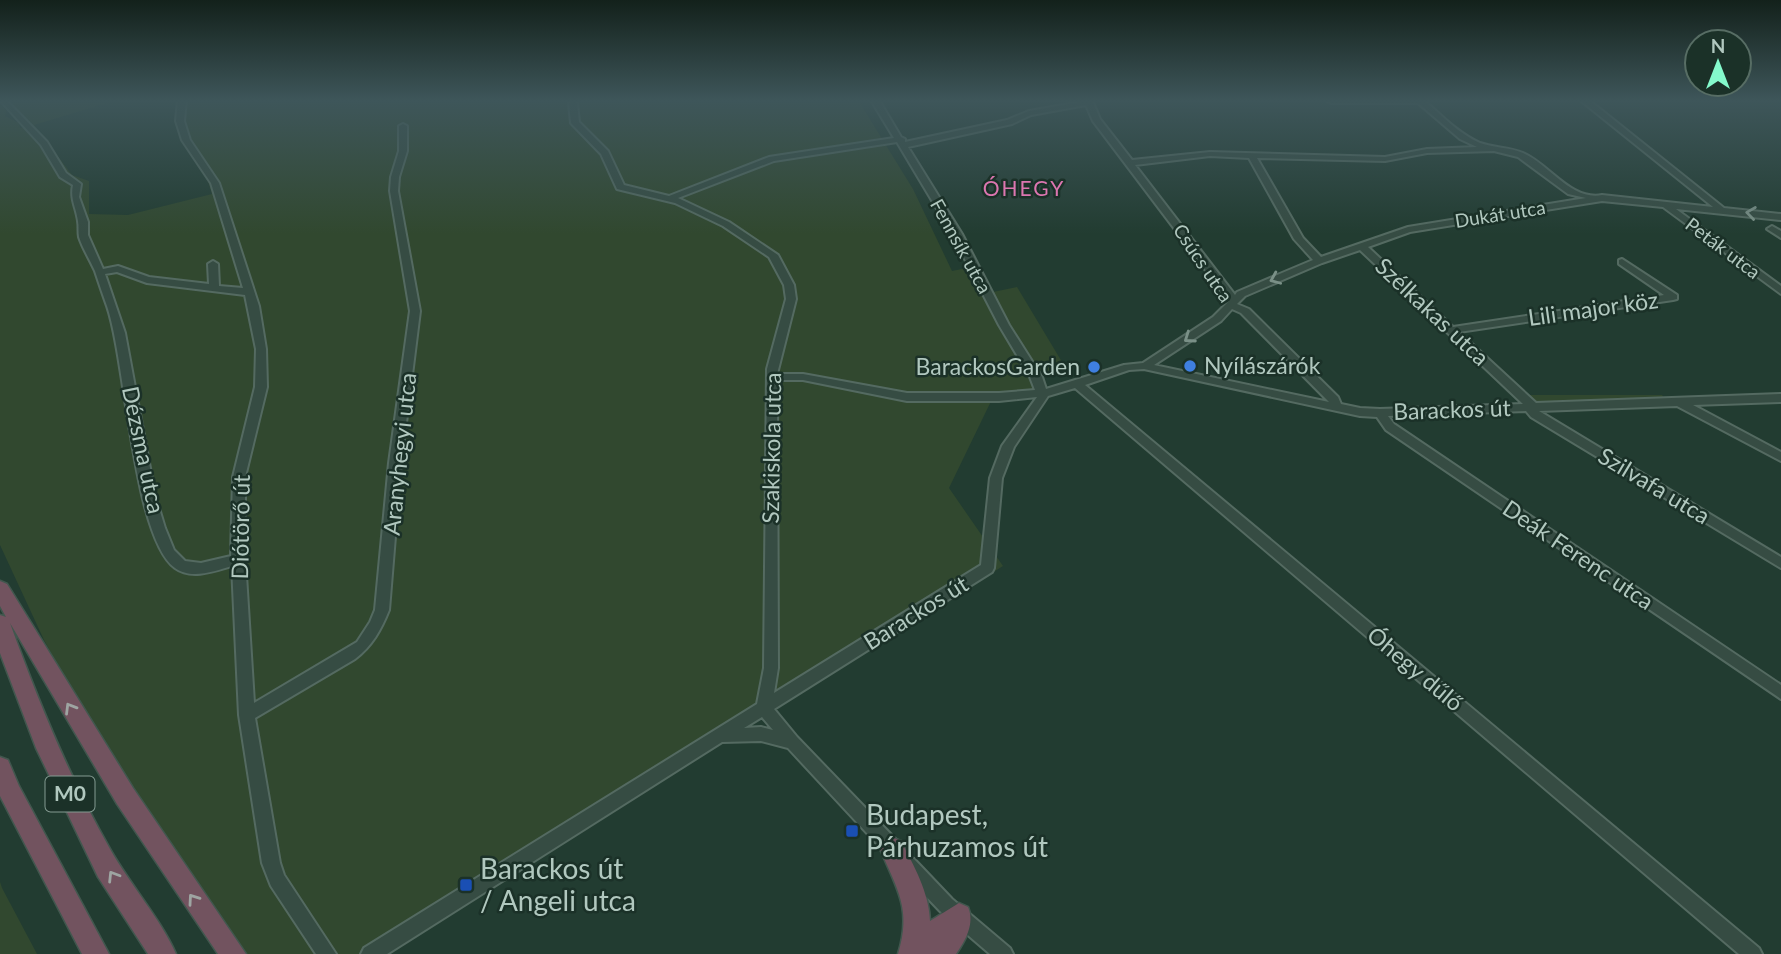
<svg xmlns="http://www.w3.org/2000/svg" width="1781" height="954" font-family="Lato,sans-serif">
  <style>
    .green { fill: #31482f }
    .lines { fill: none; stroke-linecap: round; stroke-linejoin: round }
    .minor-casing { stroke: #546a61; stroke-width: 4 }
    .highway-casing { stroke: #41574e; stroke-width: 3 }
    .minor { fill: #364c43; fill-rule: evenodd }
    .highway { fill: #72535f; fill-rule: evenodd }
    .oneway { stroke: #7a9087 }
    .oneway2 { stroke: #9ea5a2 }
    .shop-dot { fill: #3f7fe0; stroke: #1b3128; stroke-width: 2.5 }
    .transit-dot { fill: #1a4fb4; stroke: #1b3128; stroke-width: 2.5 }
    .labels { text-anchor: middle; stroke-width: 5; stroke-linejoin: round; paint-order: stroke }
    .far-street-label { font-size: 19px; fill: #b1c8bf; stroke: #1b3128 }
    .far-neighbourhood-label { font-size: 21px; letter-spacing: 2px; fill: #dc76b0; stroke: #1b3128 }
    .shield { fill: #1b3128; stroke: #849b92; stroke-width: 2 }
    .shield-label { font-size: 21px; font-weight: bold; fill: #b1c8bf }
    .street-label { font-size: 23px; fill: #b1c8bf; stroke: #1b3128 }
    .poi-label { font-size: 23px; fill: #b1c8bf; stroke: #1b3128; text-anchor: start }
    .near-poi-label { font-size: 28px; fill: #b1c8bf; stroke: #1b3128; text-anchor: start }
  </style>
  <rect width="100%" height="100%" fill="#223c31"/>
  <g class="green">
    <polygon points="6,100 117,100 34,125 72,175 89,181 89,214 128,215 212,194 203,166 186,147 177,122 177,100 858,100 913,189 952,271 972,267 999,325 1027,369 1035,386 1032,391 995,393 949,488 1003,566 389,954 246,954 199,892 101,745 44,640 0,545 0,104 6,111 5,116 19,123 20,128 33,124"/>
    <polygon points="1017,287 1071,377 1055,371 1047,373 1039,371 1022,351 993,292"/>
    <polygon points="1526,395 1662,395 1664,398 1535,402"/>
    <polygon points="0,882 2,888 37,954 0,954"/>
  </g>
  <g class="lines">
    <defs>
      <g id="minor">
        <path d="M 0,100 L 6,100 L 47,142 L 66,173 L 81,184 L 79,197 L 88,222 L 88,235 L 103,269 L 118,266 L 149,277 L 209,284 L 208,264 L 213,261 L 218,264 L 219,286 L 243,288 L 211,183 L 182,140 L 176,121 L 178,100 L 186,100 L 184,121 L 190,140 L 219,183 L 259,306 L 266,349 L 267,387 L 245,477 L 245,559 L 254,703 L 357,642 L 370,622 L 375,610 L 389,463 L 410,311 L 390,191 L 391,177 L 399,151 L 399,126 L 403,124 L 407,126 L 407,151 L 399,177 L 398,191 L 420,311 L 401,463 L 389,610 C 381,630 372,646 355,659 L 255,718 L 280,863 L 284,875 L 336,954 L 316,954 L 271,886 L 262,863 L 239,715 L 232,566 C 215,571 191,580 175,568 C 133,537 126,361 107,306 C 103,295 99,283 95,271 C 90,260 83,249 79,237 C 78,232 79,226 78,221 C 76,207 70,199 73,185 L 60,177 L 41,145 ZM 117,272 L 147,283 L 245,295 L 256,349 L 255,387 L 233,477 L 231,556 L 201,563 L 185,561 L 174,550 L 165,528 L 155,495 L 125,333 L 105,274 Z"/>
        <path d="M 871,100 L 879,100 L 901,137 L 905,139 L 905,142 L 1007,120 L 1029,111 L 1092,100 L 1100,119 L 1132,160 L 1210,152 L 1385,157 L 1427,149 L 1477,147 L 1460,139 L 1418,103 L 1331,103 L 1327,101 L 1424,100 C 1441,115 1459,134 1480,143 C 1494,148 1509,147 1523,153 C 1549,164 1571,201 1602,195 L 1713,207 L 1580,100 L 1589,100 L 1724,208 L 1781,214 L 1781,220 L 1676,209 L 1781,286 L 1781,294 L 1663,207 L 1602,201 L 1410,232 L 1368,247 L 1453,327 L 1664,295 L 1619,264 L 1619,260 L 1622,259 L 1677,295 L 1677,299 L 1673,300 L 1459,332 L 1536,403 L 1781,394 L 1781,402 L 1693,405 L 1781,452 L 1781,461 L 1677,406 L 1539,411 L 1781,557 L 1781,568 L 1531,417 L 1526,411 L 1388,416 L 1394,424 L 1781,685 L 1781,699 L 1386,430 L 1377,417 L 1360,416 L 1144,369 L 1129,370 L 1085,385 L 1759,948 L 1762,954 L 1739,954 L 1075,388 L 1048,396 L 1014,447 L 1002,478 L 994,568 L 992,572 L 774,709 L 797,737 L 902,846 L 904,852 L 902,858 L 896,860 L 890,858 L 788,748 L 761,741 L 722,742 L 387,954 L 361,954 L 364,948 L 757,704 L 764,668 L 767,369 L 786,299 L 784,285 L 769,257 L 723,226 L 675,203 L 617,189 L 601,154 L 571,123 L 569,103 L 573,101 L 577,103 L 579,122 L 608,151 L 624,185 L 669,196 L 769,157 L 894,138 ZM 1086,105 L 1093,121 L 1229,301 L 1213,317 L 1143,363 L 1124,365 L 1046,389 L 1042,377 L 1009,325 L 962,234 L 908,147 L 1012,124 L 1031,115 ZM 897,142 L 952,234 L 999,325 L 1030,377 L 1035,390 L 999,393 L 907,393 L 803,374 L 777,374 L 796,299 L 794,285 L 778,255 L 729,222 L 678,198 L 774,161 ZM 1494,151 L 1518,157 L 1568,194 L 1586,198 L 1408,227 L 1321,257 L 1303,238 L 1257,158 L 1385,161 L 1427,153 ZM 1210,156 L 1249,158 L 1294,239 L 1313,260 L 1237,292 L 1235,295 L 1135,165 ZM 1360,250 L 1523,404 L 1380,409 L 1360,408 L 1341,404 L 1338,397 L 1249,309 L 1237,304 L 1245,296 L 1322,263 ZM 1232,309 L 1241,313 L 1329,402 L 1154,365 L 1221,321 ZM 777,380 L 803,380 L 907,401 L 999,401 L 1037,397 L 1002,446 L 990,478 L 981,565 L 774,693 L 778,668 ZM 762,717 L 773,730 L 761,727 L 744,728 Z"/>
        <polygon points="1772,226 1781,231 1781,238 1767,229"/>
        <polygon points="908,857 914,859 952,899 1010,948 1013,954 990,954 940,911 902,871 899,865 902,859"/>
      </g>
      <g id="highway">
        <path d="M 0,581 L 7,584 L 133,788 L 246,954 L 218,954 L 117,804 L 10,623 C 38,701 69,777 110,849 C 129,883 162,921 176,954 L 148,954 L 98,877 L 36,748 L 0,653 L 0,615 L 6,617 L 0,606 Z"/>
        <polygon points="0,757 8,760 19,786 109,954 82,954 0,796"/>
        <path d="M 892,837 L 901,841 C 914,866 929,892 930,921 L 959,903 L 968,907 C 975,923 966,940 956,954 L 898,954 C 912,909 897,889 880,849 L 883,841 Z"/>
      </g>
    </defs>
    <use href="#minor" class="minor-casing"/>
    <use href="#highway" class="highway-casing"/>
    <use href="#minor" class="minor"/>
    <use href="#highway" class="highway"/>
  </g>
  <defs><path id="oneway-chevron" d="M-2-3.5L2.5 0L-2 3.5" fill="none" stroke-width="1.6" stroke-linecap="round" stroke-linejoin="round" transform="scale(1.75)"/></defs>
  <g class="oneway">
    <use href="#oneway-chevron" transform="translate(1751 213) rotate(-172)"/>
    <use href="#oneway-chevron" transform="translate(1275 279) rotate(157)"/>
    <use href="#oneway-chevron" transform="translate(1189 338) rotate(145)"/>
  </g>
  <g class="oneway2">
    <use href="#oneway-chevron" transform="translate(70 708) rotate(-121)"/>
    <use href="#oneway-chevron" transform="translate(113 876) rotate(-122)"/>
    <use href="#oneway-chevron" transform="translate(193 899) rotate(-125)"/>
  </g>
  <linearGradient id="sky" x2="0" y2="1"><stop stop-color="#13211b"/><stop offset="0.43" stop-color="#3e565a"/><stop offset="1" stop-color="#3e565a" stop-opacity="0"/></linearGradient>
  <rect width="1781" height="234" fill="url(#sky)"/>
  <g class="shop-dot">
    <circle cx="1190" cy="366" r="7"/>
    <circle cx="1094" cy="367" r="7"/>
  </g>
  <g class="transit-dot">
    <rect x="845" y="824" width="14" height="14" rx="3.5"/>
    <rect x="459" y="878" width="14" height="14" rx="3.5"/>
  </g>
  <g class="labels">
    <g class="far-street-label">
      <text transform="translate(1500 214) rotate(-9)" y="7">Dukát utca</text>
      <text transform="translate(961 246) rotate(61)" y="7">Fennsík utca</text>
      <text transform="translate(1723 248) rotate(37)" y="7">Peták utca</text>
      <text transform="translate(1203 263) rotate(56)" y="7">Csúcs utca</text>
    </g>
    <g class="far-neighbourhood-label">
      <text x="1024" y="196">ÓHEGY</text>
    </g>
    <rect class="shield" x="45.5" y="776.5" width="49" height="35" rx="5"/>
    <g class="shield-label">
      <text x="70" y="801">M0</text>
    </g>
    <g class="street-label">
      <text transform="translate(1593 309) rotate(-8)" y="8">Lili major köz</text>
      <text transform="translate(1432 312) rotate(43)" y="8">Szélkakas utca</text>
      <text transform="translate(1452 410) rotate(-2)" y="8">Barackos út</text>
      <text transform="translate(772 448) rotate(-89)" y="8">Szakiskola utca</text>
      <text transform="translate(143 450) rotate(78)" y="8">Dézsma utca</text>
      <text transform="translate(400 454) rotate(-84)" y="8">Aranyhegyi utca</text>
      <text transform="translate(1654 486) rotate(31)" y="8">Szilvafa utca</text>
      <text transform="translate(241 527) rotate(-89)" y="8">Diótörő út</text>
      <text transform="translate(1578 555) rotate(34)" y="8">Deák Ferenc utca</text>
      <text transform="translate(916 613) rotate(-32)" y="8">Barackos út</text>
      <text transform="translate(1415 669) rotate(40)" y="8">Óhegy dűlő</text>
    </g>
    <g class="poi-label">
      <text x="1204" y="374">Nyílászárók</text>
      <text x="1080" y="375" text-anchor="end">BarackosGarden</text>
    </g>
    <g class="near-poi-label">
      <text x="866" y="825">Budapest,<tspan x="866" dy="32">Párhuzamos út</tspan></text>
      <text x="480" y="879">Barackos út<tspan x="480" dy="32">/ Angeli utca</tspan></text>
    </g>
  </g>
  <g transform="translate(1718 63)"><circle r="33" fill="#1b3128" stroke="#576d64" stroke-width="2"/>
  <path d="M0-5L12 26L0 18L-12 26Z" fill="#84facc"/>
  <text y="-10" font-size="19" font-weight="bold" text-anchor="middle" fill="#b1c8bf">N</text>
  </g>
</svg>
